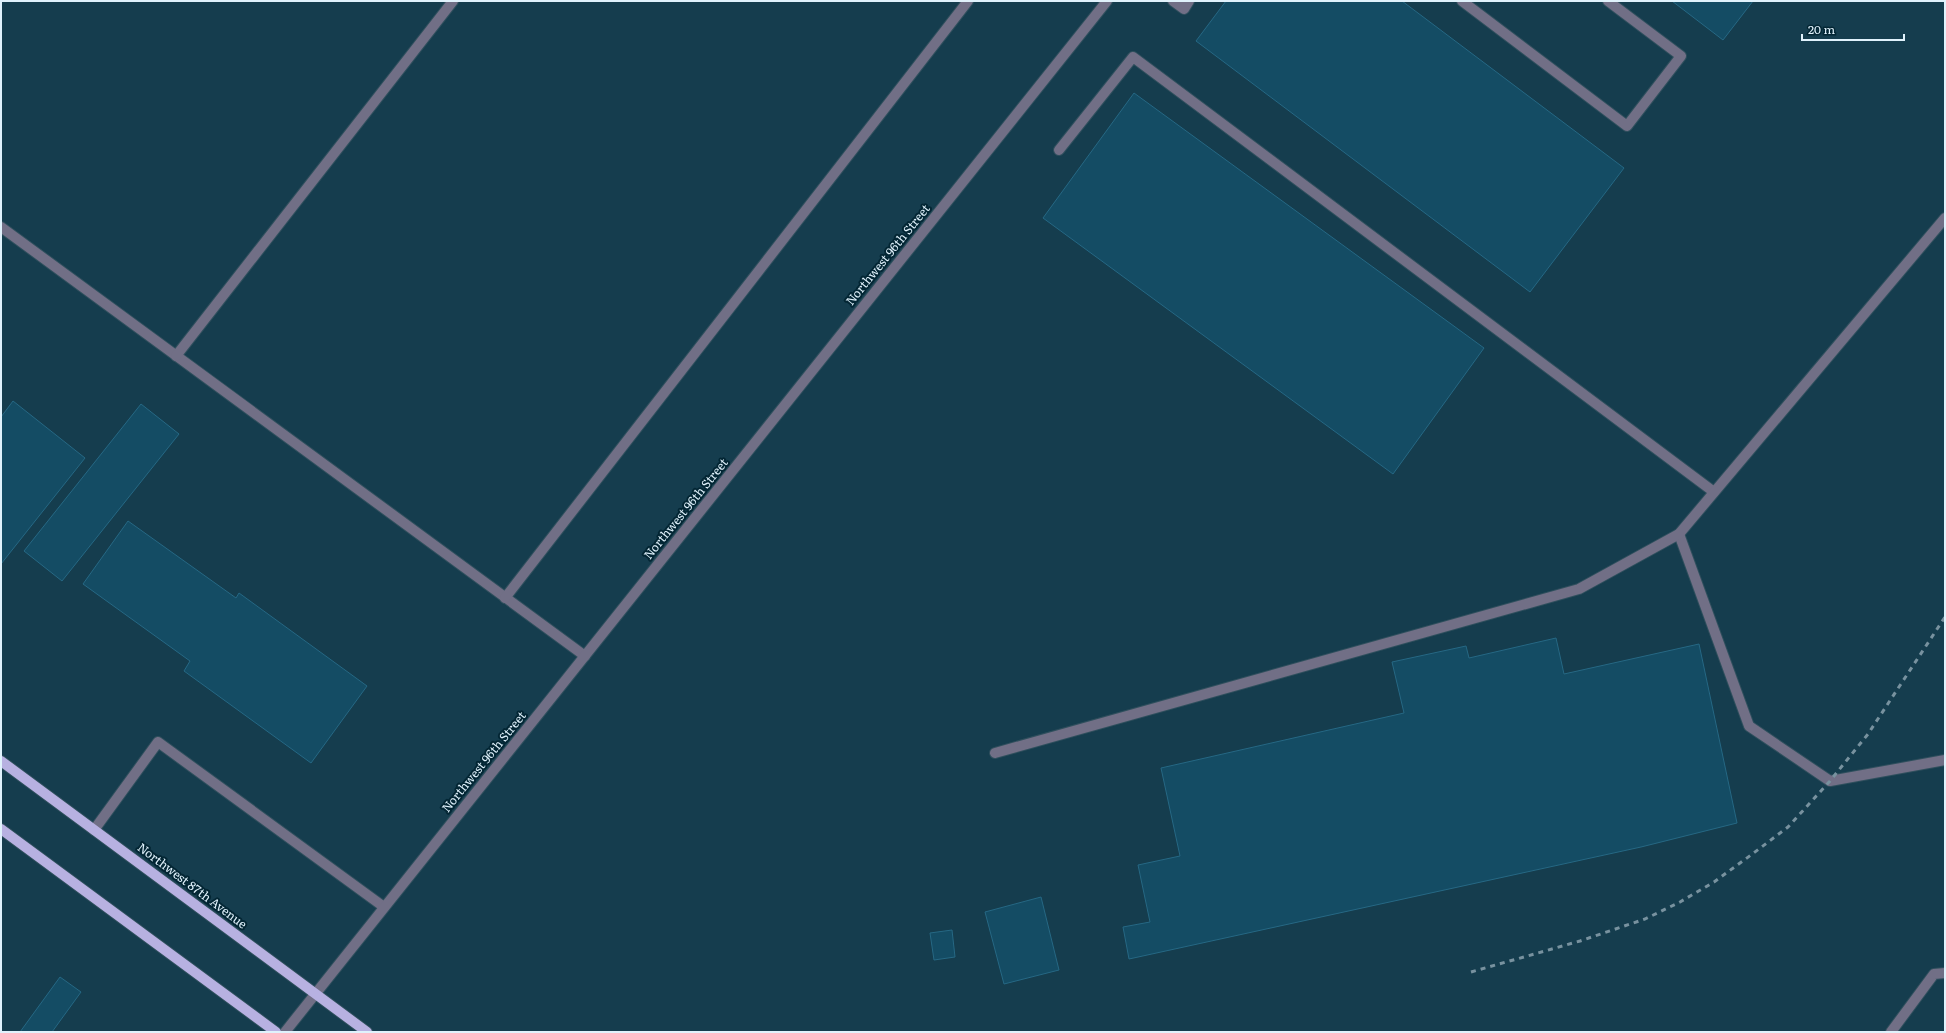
<svg xmlns="http://www.w3.org/2000/svg" width="1946" height="1033" font-family="Literata,serif">
  <style>
    .built { fill: #153d4e }
    .building { fill: #144c64; stroke: #266884 }
    .lines { fill: none; stroke-linecap: round; stroke-linejoin: round }
    .minor-casing { stroke: #2f4f5d; stroke-width: 12 }
    .major-casing { stroke: #2f4f5d; stroke-width: 12 }
    .minor { stroke: #716f86; stroke-width: 10 }
    .major { stroke: #b7b1e1; stroke-width: 10 }
    .rail { stroke: #78929f; stroke-width: 3; stroke-dasharray: 5 5; stroke-linecap: butt }
    .labels { text-anchor: middle; stroke-width: 4; stroke-linejoin: round; paint-order: stroke }
    .street-label { font-size: 12px; fill: #e0f2fc; stroke: #032634 }
  </style>
  <rect width="100%" height="100%" fill="#0d303f"/>
  <rect class="built" x="1" y="1" width="1944" height="1031"/>
  <g class="building">
    <polygon points="1226,1 1402,1 1624,168 1530,292 1196,41"/>
    <polygon points="1672,1 1753,1 1723,40"/>
    <polygon points="1134,93 1484,348 1393,474 1043,218"/>
    <polygon points="13,401 85,458 1,564 1,417"/>
    <polygon points="141,404 179,434 62,581 24,551"/>
    <polygon points="128,521 236,598 239,593 367,686 311,763 184,671 190,661 83,584"/>
    <polygon points="1556,638 1564,674 1699,644 1737,823 1641,847 1129,959 1123,927 1150,922 1138,865 1180,856 1161,768 1404,713 1392,662 1466,646 1469,658"/>
    <polygon points="1041,897 1059,970 1004,984 985,912"/>
    <polygon points="952,930 955,957 934,960 930,933"/>
    <polygon points="60,977 81,992 52,1032 20,1032"/>
  </g>
  <g class="lines">
    <defs>
      <g id="minor">
        <polyline points="1173,1 1184,9 1189,1"/>
        <polyline points="1462,1 1627,126 1681,56 1608,1"/>
        <polyline points="1059,150 1133,57 1714,492"/>
        <polyline points="1,227 585,656"/>
        <polyline points="176,356 453,1"/>
        <polyline points="1679,534 1749,726 1830,781 1945,760"/>
        <polyline points="505,598 968,1"/>
        <polyline points="995,753 1579,589 1679,534 1945,218"/>
        <polyline points="94,830 158,742 384,907"/>
        <polyline points="285,1032 1107,1"/>
        <polyline points="1891,1032 1934,974 1945,973"/>
      </g>
      <g id="major">
        <polyline points="1,761 367,1032"/>
        <polyline points="1,829 276,1032"/>
      </g>
    </defs>
    <use href="#minor" class="minor-casing"/>
    <use href="#major" class="major-casing"/>
    <use href="#minor" class="minor"/>
    <use href="#major" class="major"/>
    <polyline class="rail" points="1471,972 1580,941 1645,919 1680,902 1714,882 1751,855 1788,827 1830,781 1868,734 1945,617"/>
  </g>
  <g class="labels">
    <g class="street-label">
      <text transform="translate(888 255) rotate(-51)" y="4">Northwest 96th Street</text>
      <text transform="translate(686 509) rotate(-51)" y="4">Northwest 96th Street</text>
      <text transform="translate(484 762) rotate(-51)" y="4">Northwest 96th Street</text>
      <text transform="translate(192 886) rotate(37)" y="4">Northwest 87th Avenue</text>
    </g>
  </g>
  <rect width="1946" height="1033" fill="none" stroke="#e0f2fc" stroke-width="4"/>
  <path d="M1802 34v6h102v-6" fill="none" stroke="#e0f2fc" stroke-width="2"/>
  <text x="1808" y="34" font-size="12" fill="#e0f2fc" stroke="#032634" stroke-width="3" paint-order="stroke">20 m</text>
</svg>
